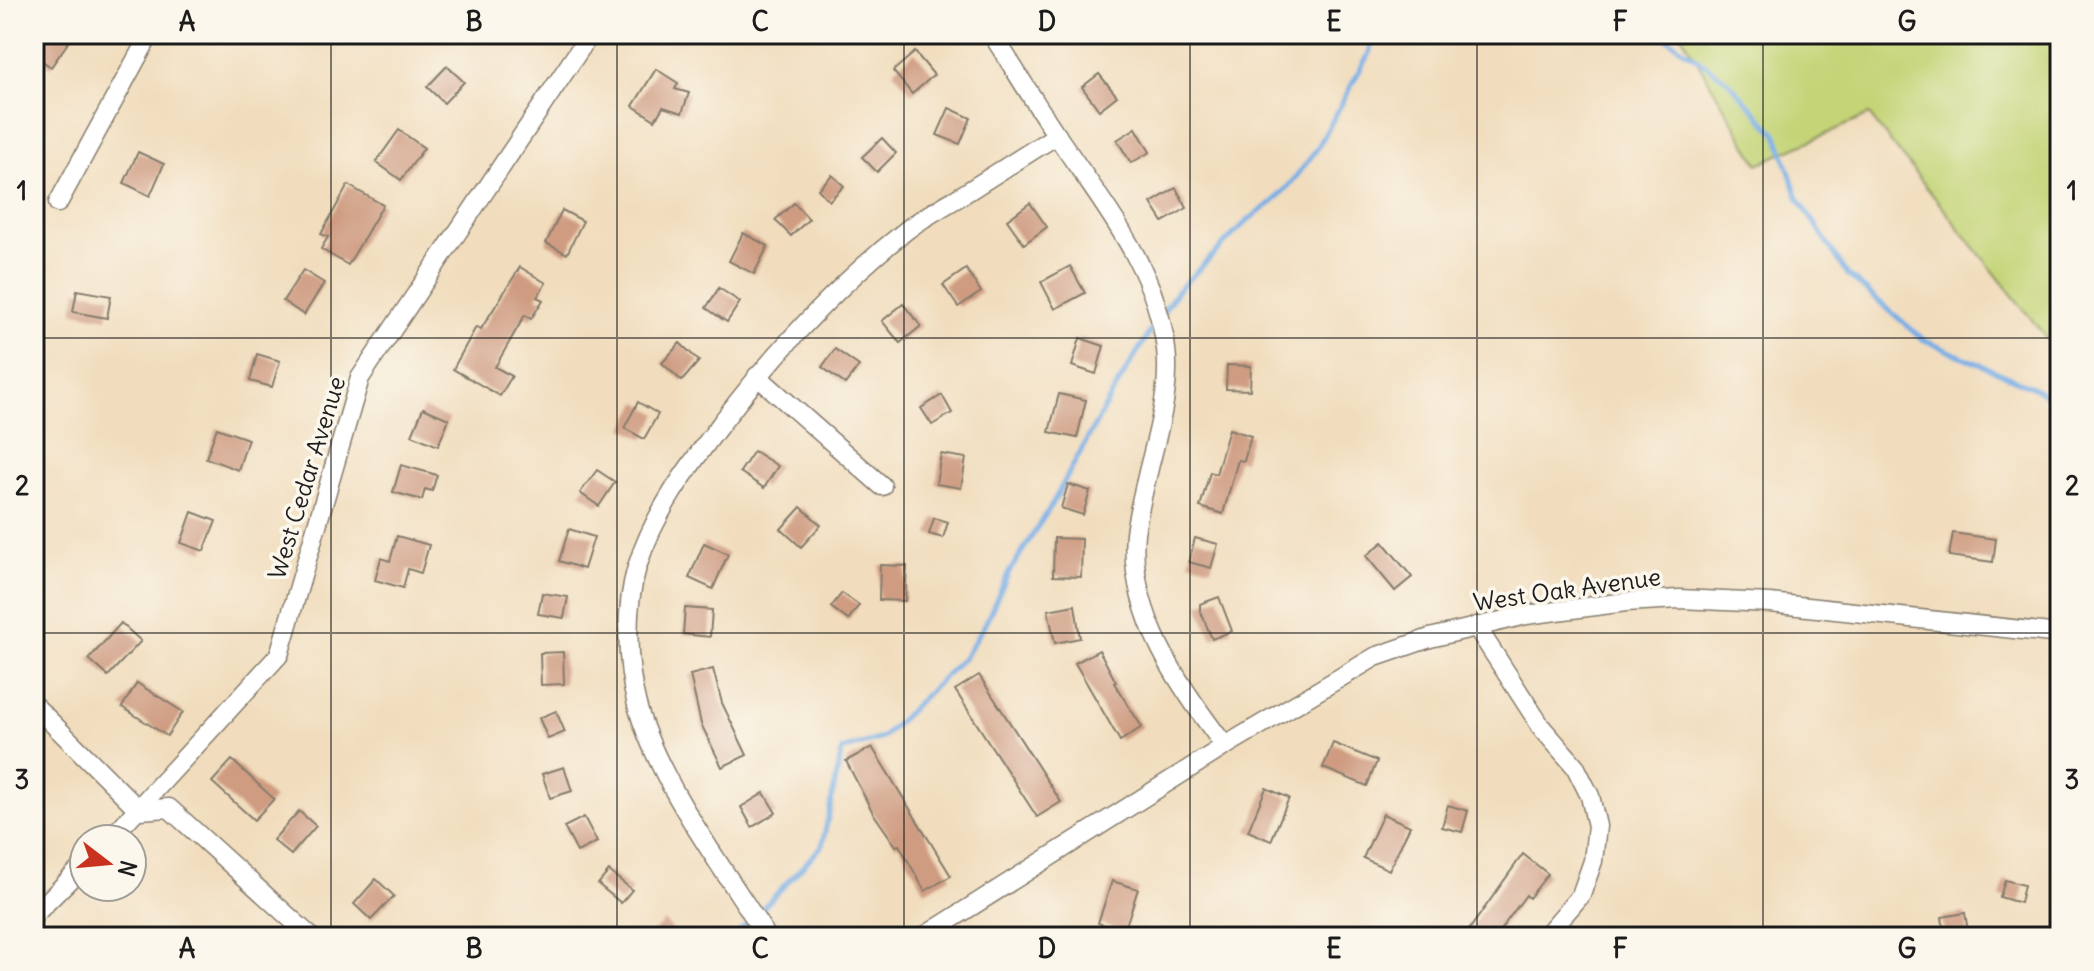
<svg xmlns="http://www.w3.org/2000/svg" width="2094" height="971" font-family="Delius,sans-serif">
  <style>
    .green { fill: #c4d477; stroke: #70784a; stroke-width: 2 }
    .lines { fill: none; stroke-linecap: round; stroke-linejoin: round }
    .stream { stroke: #77ade5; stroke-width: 5 }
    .building { fill: #cf9c82 }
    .minor-casing { stroke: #867c6c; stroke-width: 21 }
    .minor { stroke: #fff; stroke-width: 18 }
    .grid { fill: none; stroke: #1c1c1c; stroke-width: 2; stroke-opacity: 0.55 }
    .labels { text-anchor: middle; stroke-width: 7; stroke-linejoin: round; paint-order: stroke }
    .street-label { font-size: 24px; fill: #1c1c1c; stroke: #fbf7ec }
    .neatline { fill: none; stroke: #1c1c1c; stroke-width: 3 }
    .grid-label { font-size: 26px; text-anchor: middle; font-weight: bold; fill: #1c1c1c }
  </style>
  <rect width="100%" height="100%" fill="#fbf7ec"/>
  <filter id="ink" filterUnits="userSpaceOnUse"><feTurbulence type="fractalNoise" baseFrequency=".0125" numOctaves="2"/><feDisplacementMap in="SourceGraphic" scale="16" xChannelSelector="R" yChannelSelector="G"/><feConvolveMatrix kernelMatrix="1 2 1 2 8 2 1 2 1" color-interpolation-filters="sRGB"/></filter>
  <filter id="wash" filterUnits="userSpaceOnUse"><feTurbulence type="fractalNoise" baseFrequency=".006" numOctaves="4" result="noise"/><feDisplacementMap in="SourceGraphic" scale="32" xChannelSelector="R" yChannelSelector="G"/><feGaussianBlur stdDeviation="1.8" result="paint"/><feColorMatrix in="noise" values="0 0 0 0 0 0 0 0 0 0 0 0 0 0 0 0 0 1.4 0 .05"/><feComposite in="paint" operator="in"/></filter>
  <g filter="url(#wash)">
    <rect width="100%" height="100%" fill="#f1ddbd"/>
    <polygon class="green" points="1681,34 2060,34 2060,355 1869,115 1758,164"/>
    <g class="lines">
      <g class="stream">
        <polyline points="1661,34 1727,80 1777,135 1798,198 1848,275 1924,340 2032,387 2060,403"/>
        <polyline points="1163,312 1177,291 1248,220 1274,201 1293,181 1317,149 1369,53 1374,34"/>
        <polyline points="757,914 822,846 842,750 882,738 965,656 985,624 1008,574 1051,506 1108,401 1155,323"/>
        <polyline points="734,937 750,921"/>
      </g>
    </g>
    <g id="blocks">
      <g class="building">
        <polygon points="42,34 74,34 51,67 34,55 34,45"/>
        <polygon points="915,52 934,75 912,94 893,71"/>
        <polygon points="447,66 464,82 444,103 427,87"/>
        <polygon points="656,69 678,83 675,89 689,93 682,113 663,107 655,120 633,106"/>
        <polygon points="1099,74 1117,96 1099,110 1082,87"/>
        <polygon points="949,108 971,118 960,144 937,135"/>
        <polygon points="1136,128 1150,152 1131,163 1117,140"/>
        <polygon points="399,130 424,148 401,180 376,162"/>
        <polygon points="882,138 896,153 877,172 862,157"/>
        <polygon points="138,152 164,164 150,196 124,183"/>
        <polygon points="832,175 844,186 829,201 818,189"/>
        <polygon points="348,185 383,205 348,265 321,249 328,237 321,234"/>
        <polygon points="1176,188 1187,208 1163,222 1151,203"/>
        <polygon points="794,203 809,219 791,236 775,220"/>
        <polygon points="1030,203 1047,227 1024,244 1007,220"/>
        <polygon points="562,210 583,221 567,254 546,243"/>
        <polygon points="743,233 768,246 754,274 729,261"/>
        <polygon points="1070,266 1085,293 1055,309 1041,282"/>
        <polygon points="520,267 546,283 537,297 543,300 531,319 525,315 495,367 512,376 500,396 453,369 476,327 481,329"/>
        <polygon points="966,269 981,292 958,307 943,285"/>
        <polygon points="303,270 324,283 304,315 283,301"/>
        <polygon points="719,288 740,302 727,322 706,308"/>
        <polygon points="77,290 111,296 107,318 73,312"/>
        <polygon points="903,304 921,326 900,343 882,321"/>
        <polygon points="1080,338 1104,346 1096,374 1072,366"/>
        <polygon points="680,343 699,361 682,381 662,363"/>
        <polygon points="835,349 859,366 845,384 822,367"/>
        <polygon points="257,354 280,361 272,387 250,381"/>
        <polygon points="1227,365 1251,366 1250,390 1226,389"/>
        <polygon points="1059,394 1086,400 1077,438 1049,432"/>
        <polygon points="942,395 952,413 932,425 921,408"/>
        <polygon points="638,402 658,414 644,439 624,428"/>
        <polygon points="423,408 449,419 438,446 412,435"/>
        <polygon points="217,428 248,439 238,470 206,458"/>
        <polygon points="1229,429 1251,436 1244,461 1238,460 1223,514 1200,507 1210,472 1216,474"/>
        <polygon points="754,451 778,466 764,488 740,472"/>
        <polygon points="941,454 966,458 961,488 936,484"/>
        <polygon points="401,465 437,475 432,491 425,489 422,500 393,492"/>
        <polygon points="597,470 615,482 599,506 580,493"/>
        <polygon points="1068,484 1090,491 1083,515 1061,508"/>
        <polygon points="801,507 821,525 801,547 781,529"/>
        <polygon points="192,512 216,521 204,551 181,543"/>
        <polygon points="934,518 948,522 943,538 929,534"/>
        <polygon points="569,529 594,537 584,569 559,561"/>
        <polygon points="1953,533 1996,539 1993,562 1949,556"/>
        <polygon points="397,536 429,545 421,573 408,569 403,588 375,580 381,558 390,561"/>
        <polygon points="1054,538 1082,539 1081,577 1053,576"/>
        <polygon points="1195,538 1218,544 1211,568 1189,562"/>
        <polygon points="1383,542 1412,577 1395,591 1366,556"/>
        <polygon points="704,543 728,554 713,589 689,578"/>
        <polygon points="880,565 907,566 905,601 879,600"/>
        <polygon points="542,593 568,597 564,618 538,614"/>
        <polygon points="842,593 859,605 848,620 831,607"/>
        <polygon points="1219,597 1232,631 1212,639 1200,610 1200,604"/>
        <polygon points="1075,605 1080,638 1055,643 1048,610"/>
        <polygon points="685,608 712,610 710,637 683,634"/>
        <polygon points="121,623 141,641 108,676 89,659"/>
        <polygon points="1099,650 1116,682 1114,683 1142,727 1120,741 1075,663"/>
        <polygon points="563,652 564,684 541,685 540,653"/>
        <polygon points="713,669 722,703 747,755 722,767 701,724 690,675"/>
        <polygon points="979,675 1061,802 1037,817 955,690"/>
        <polygon points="137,683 183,712 167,736 122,707"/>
        <polygon points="556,711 565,732 548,739 539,718"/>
        <polygon points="1333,743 1377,761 1367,786 1323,768"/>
        <polygon points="872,747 951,876 925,891 899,845 896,846 873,813 846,761"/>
        <polygon points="232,760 274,799 254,820 212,782"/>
        <polygon points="564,767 572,791 550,798 542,774"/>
        <polygon points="1266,788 1289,798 1271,841 1248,831"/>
        <polygon points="764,793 776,813 752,827 741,807"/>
        <polygon points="1448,805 1468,811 1462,832 1442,827"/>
        <polygon points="299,811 316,826 291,855 273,840"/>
        <polygon points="1383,814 1410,826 1389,870 1363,858"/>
        <polygon points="584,817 597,842 577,852 564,827"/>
        <polygon points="1523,854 1548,874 1529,898 1526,895 1495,937 1464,937"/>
        <polygon points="609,871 632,890 621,903 598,884"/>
        <polygon points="376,879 394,896 371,920 354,904"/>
        <polygon points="2005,880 2024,885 2020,903 2000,897"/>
        <polygon points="1112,881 1138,889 1124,932 1098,923"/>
        <polygon points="1965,913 1969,937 1945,937 1942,917"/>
        <polygon points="664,921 680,937 648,937"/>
      </g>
    </g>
  </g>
  <g filter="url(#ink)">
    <use href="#blocks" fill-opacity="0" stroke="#867c6c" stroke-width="2"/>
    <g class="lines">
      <defs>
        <g id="minor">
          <path d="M 992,34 C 1016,71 1039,110 1064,146 C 1108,211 1156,269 1166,349 C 1171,387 1158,432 1149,468 C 1144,489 1138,512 1135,533 C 1128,614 1179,686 1225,746"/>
          <polyline points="58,203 150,34"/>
          <polyline points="757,376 882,486"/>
          <polyline points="1476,626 1542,728 1575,766 1590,796 1597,826 1593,861 1581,895 1545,937"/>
          <polyline points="34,705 139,810 169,808 311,937"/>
          <polyline points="110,839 279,655 360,378 590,34"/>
          <polyline points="34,915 84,865"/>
          <path d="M 767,937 C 724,869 658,782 637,705 C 626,664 625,607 637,567 C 654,512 689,466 723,421 C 777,350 838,284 908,229 C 924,217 942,207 959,197 C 992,176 1024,156 1057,135"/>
          <polyline points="923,937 1225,746 1375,657 1430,638 1526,615 1626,602 1679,599 1770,603 2060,634"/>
        </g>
      </defs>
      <use href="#minor" class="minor-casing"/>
      <use href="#minor" class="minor"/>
    </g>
  </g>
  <path class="grid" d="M 331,34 L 331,937M 617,34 L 617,937M 904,34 L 904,937M 1190,34 L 1190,937M 1477,34 L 1477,937M 1763,34 L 1763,937M 34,338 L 2060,338M 34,633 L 2060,633"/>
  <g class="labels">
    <g class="street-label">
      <text transform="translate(307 478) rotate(-73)" y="8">West Cedar Avenue</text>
      <text transform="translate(1567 590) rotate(-8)" y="8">West Oak Avenue</text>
    </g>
  </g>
  <rect width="2094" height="971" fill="none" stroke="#fbf7ec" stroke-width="88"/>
  <g transform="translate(108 863) rotate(106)"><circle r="38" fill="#fbf7ec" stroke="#a29f99" stroke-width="2"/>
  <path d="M0-6L14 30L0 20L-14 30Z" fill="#c8321e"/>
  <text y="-12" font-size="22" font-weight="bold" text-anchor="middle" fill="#1c1c1c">N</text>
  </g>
  <rect x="44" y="44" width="2006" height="883" class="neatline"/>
  <g class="grid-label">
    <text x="187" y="31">A</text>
    <text x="474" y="31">B</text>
    <text x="760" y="31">C</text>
    <text x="1047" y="31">D</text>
    <text x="1334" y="31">E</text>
    <text x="1620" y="31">F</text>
    <text x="1907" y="31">G</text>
    <text x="22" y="200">1</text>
    <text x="2072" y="200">1</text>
    <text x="22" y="495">2</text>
    <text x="2072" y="495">2</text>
    <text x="22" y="789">3</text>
    <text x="2072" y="789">3</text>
    <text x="187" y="958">A</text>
    <text x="474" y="958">B</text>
    <text x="760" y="958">C</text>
    <text x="1047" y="958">D</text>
    <text x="1334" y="958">E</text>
    <text x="1620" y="958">F</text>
    <text x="1907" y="958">G</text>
  </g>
</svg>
